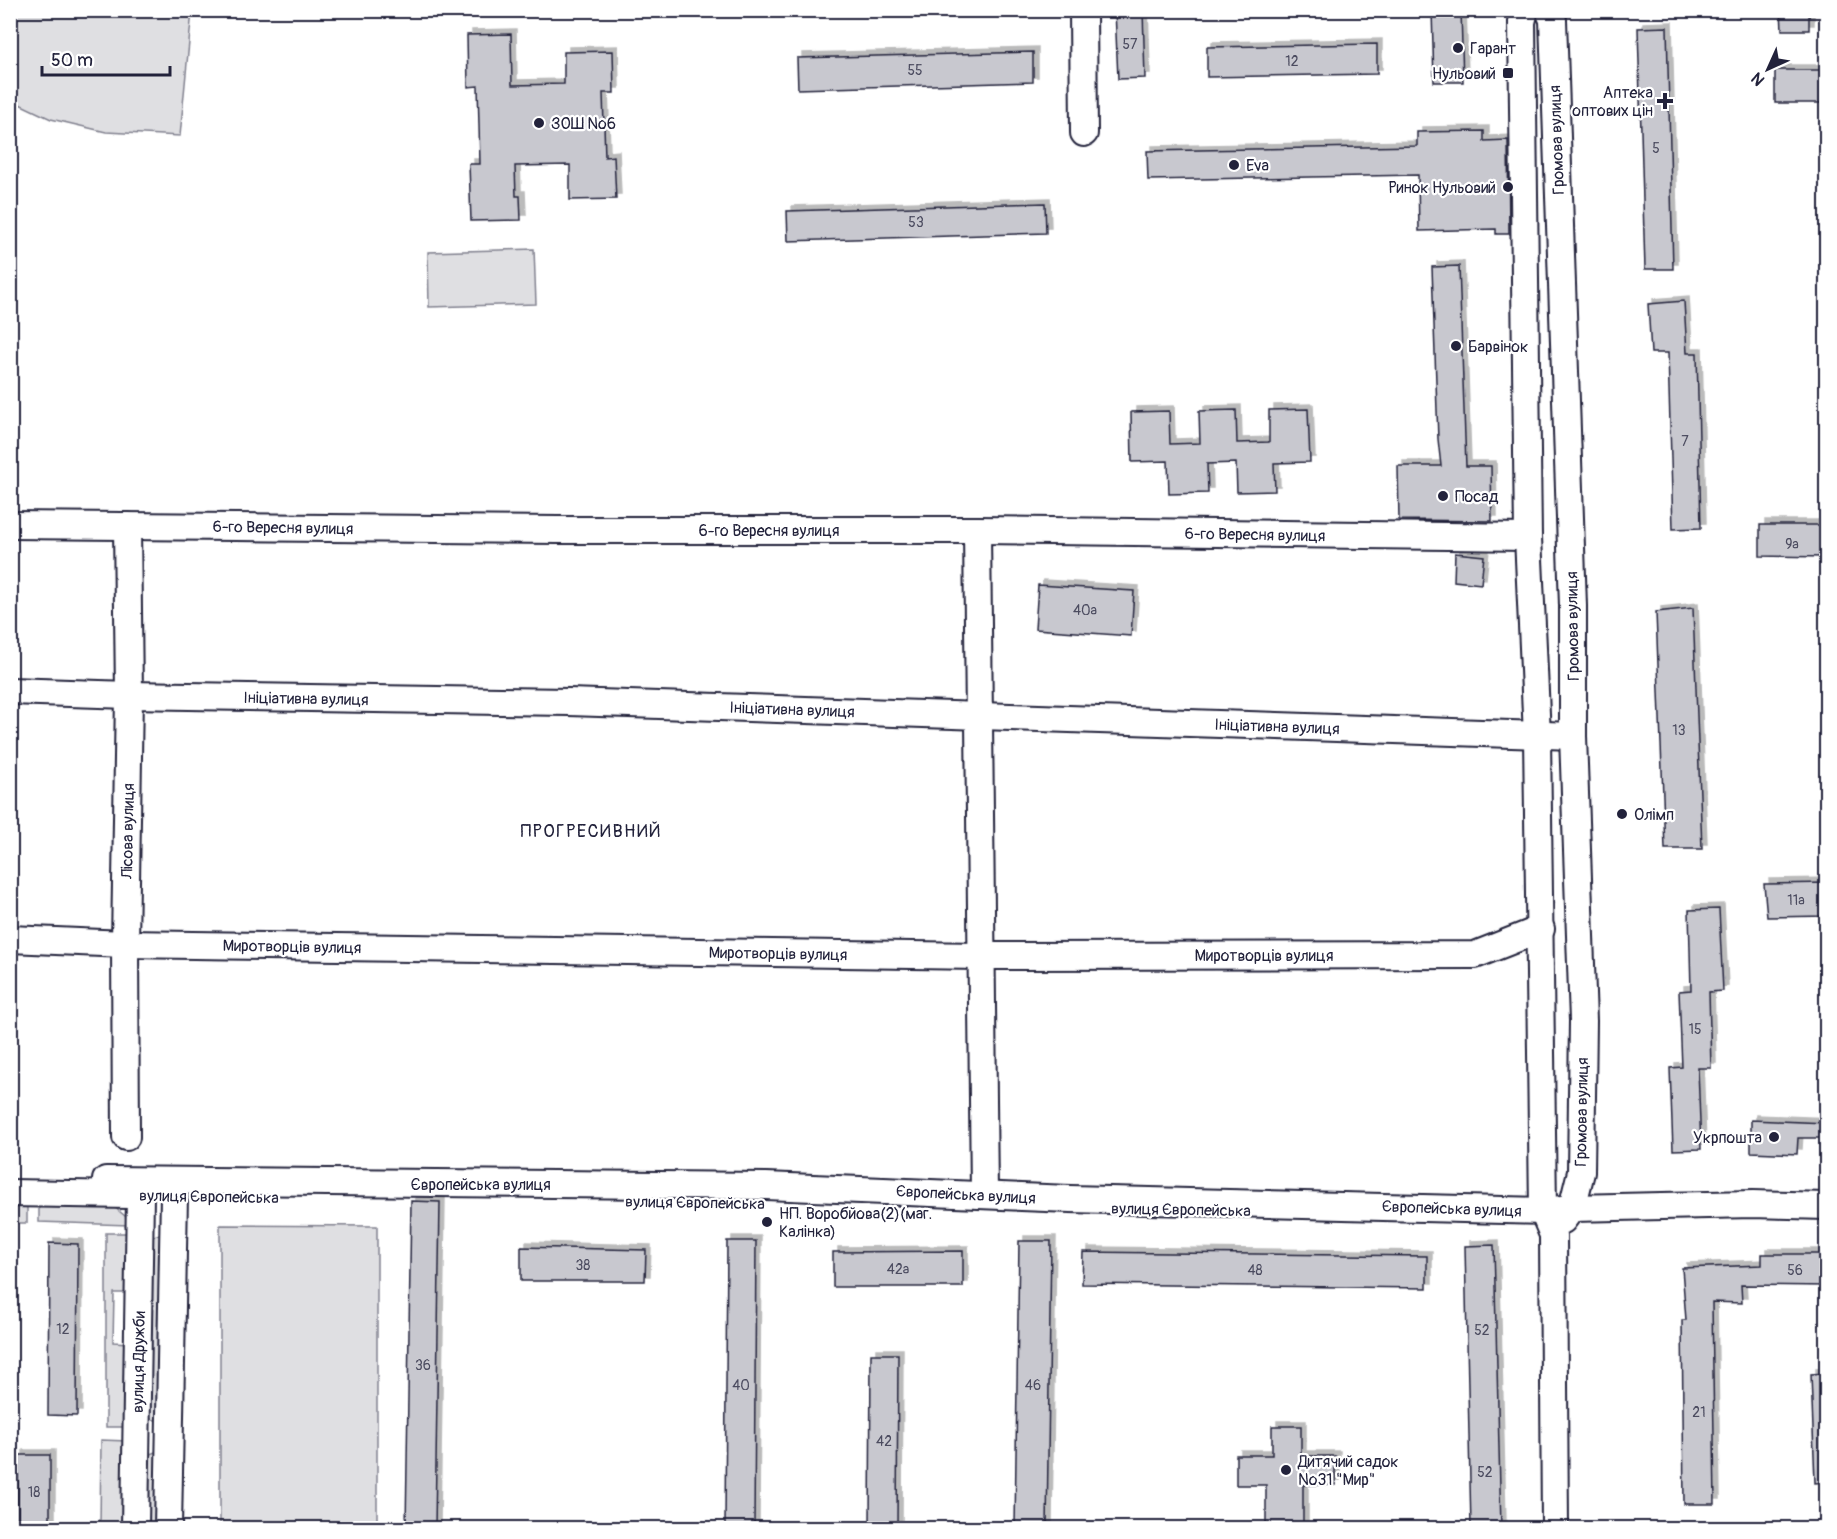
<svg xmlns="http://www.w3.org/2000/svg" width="1837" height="1539" font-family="Pangolin,sans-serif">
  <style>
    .green { fill: #dfdfe2; stroke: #80808e; stroke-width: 1.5 }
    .building { fill: #c8c8cf; stroke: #22223b; stroke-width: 1.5; filter: url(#shadow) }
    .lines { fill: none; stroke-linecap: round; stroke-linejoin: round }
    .minor-casing { stroke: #22223b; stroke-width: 30 }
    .minor { stroke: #fff; stroke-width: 26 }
    .poi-dot { fill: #22223b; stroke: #fff; stroke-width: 2 }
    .labels { text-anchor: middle; stroke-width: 4.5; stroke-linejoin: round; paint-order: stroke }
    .number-label { font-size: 14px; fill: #4c4c60 }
    .poi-label { font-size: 16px; fill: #22223b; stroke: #fff; text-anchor: start }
    .street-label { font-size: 16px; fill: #22223b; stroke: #fff }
    .neighbourhood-label { font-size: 18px; letter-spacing: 1.5px; fill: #22223b; stroke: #fff }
  </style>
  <defs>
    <filter id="shadow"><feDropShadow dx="5" dy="-5" stdDeviation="0" flood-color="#0004"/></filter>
  </defs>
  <rect width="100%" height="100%" fill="#fff"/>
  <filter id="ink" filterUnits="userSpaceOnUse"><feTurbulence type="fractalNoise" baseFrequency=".0167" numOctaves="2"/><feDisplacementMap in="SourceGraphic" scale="12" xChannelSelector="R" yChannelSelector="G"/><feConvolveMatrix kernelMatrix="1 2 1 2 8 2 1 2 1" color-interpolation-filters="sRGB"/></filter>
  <g filter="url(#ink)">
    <g class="green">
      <polygon points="11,10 192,11 180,136 106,132 51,119 11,100"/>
      <polygon points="534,249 536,304 429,307 428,252"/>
      <rect x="11" y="1206" width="16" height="17"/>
      <polygon points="39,1206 114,1207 125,1216 129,1225 39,1222"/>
      <polygon points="220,1225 377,1226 377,1528 220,1528"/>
      <polygon points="106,1233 131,1233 130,1293 114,1293 113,1342 129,1343 127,1427 106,1427"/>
      <polygon points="157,1235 163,1236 159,1419 154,1420 148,1418 150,1237"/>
      <polygon points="101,1440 127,1441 125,1528 100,1528"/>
      <polygon points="155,1452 158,1453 161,1528 144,1528 148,1455"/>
    </g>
    <g class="building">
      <polygon points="1115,10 1143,10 1145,78 1118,79"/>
      <polygon points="1432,10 1461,10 1463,82 1434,82"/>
      <polygon points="1781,10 1809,10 1809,30 1782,30"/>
      <polygon points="1667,27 1673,269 1645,269 1638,28"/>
      <polygon points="511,34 512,85 564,84 564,52 613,51 614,93 603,93 605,157 614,156 616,199 570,200 570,165 515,166 516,196 520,196 521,220 471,221 469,164 480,164 478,86 468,87 467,35"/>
      <polygon points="1377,44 1377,74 1207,77 1207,47"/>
      <polygon points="1033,52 1033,82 798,89 797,58"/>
      <rect x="1775" y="70" width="52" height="33"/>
      <polygon points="1484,131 1484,141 1508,140 1509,234 1496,234 1496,229 1419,231 1418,175 1148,180 1147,151 1417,146 1417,132"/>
      <polygon points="1045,203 1046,233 788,241 787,211"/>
      <polygon points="1459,266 1466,466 1491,466 1492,521 1399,520 1398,466 1441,466 1438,439 1432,267"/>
      <polygon points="1684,301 1687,353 1697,353 1701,528 1673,529 1668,353 1651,353 1648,304"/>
      <polygon points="1308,409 1310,462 1274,463 1275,491 1237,492 1236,463 1207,464 1208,493 1169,494 1168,461 1132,462 1131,412 1169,411 1170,444 1200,443 1199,411 1236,410 1237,443 1269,442 1269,410"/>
      <polygon points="1760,525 1823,525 1825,557 1760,556"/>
      <polygon points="1455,553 1484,556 1481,584 1454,581"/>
      <polygon points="1038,585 1134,591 1131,636 1035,629"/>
      <polygon points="1693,608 1702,849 1665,849 1656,612"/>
      <polygon points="1827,883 1827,916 1767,917 1764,884"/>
      <polygon points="1719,909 1723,991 1709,992 1711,1068 1698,1068 1701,1149 1673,1150 1670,1068 1682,1067 1679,991 1691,990 1689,910"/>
      <polygon points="1751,1120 1827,1123 1827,1138 1798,1138 1797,1154 1751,1152"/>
      <polygon points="411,1201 440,1202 435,1528 406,1528"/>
      <polygon points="727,1241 756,1241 754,1528 725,1528"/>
      <polygon points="1019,1241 1051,1241 1047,1528 1015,1528"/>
      <polygon points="49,1243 78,1244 77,1416 48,1415"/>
      <polygon points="1494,1245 1501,1528 1471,1528 1465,1246"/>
      <polygon points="521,1247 646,1250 645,1281 521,1281"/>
      <polygon points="963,1251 963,1287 833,1287 833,1252"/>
      <polygon points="1083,1252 1427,1256 1427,1288 1082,1284"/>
      <polygon points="1762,1254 1827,1254 1827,1286 1741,1285 1742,1303 1712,1302 1715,1504 1684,1504 1682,1320 1686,1320 1682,1268 1762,1265"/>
      <polygon points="871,1354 898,1354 897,1528 870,1528"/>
      <polygon points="1827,1373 1827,1482 1815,1483 1811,1374"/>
      <polygon points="1272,1426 1301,1426 1301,1456 1335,1456 1335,1485 1303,1485 1303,1528 1266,1528 1266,1485 1236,1485 1236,1455 1272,1455"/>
      <rect x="18" y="1455" width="32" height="73"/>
    </g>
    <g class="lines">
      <defs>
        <g id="minor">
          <polyline points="1083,10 1084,133"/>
          <polyline points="1525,10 1522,22 1528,537 1537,736 1543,1211 1553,1235 1555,1528"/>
          <polyline points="1549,10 1553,20 1573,606 1573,736 1583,1021 1581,1172 1572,1208 1563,1220"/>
          <polyline points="10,525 558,530 977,530 1528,537"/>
          <polyline points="977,530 984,1194"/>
          <polyline points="10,691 129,695 569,702 1573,736"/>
          <polyline points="10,939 125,944 981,956 1475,955 1541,929"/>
          <polyline points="126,1137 125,944 129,695 127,526"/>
          <polyline points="106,1180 766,1186 1070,1199 1543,1211 1572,1208 1753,1204 1826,1206"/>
          <polyline points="10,1193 130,1195"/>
          <polyline points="135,1528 140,1195"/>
          <polyline points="168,1528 174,1195"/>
        </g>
      </defs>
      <use href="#minor" class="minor-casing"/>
      <use href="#minor" class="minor"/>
    </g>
  </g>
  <g class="poi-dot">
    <circle cx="1458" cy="48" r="6"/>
    <rect x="1502" y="67" width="12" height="12" rx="3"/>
    <path d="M1662 92h6v6h6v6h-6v6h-6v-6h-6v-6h6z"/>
    <circle cx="539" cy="123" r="6"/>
    <circle cx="1234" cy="165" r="6"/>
    <circle cx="1508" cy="187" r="6"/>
    <circle cx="1456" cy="346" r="6"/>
    <circle cx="1443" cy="496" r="6"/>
    <circle cx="1622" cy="814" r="6"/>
    <circle cx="1774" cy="1137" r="6"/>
    <circle cx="767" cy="1222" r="6"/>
    <circle cx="1286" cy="1470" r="6"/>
  </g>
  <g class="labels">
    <g class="number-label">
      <text x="1130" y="49">57</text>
      <text x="1292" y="66">12</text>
      <text x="915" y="75">55</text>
      <text x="1656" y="153">5</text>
      <text x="916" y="227">53</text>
      <text x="1685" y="446">7</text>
      <text x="1792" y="549">9а</text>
      <text x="1085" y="615">40а</text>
      <text x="1679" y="735">13</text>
      <text x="1796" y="905">11а</text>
      <text x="1695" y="1034">15</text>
      <text x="583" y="1270">38</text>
      <text x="898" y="1274">42а</text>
      <text x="1255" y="1275">48</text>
      <text x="1795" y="1275">56</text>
      <text x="63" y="1334">12</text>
      <text x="1482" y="1335">52</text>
      <text x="423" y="1370">36</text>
      <text x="741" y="1390">40</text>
      <text x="1033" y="1390">46</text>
      <text x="1699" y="1417">21</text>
      <text x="884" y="1446">42</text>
      <text x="1485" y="1477">52</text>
      <text x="34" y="1497">18</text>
    </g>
    <g class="poi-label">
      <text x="1470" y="54">Гарант</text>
      <text x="1496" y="79" text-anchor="end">Нульовий</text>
      <text x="1653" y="98" text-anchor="end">Аптека<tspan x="1653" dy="18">оптових цін</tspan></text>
      <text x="551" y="129">ЗОШ №6</text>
      <text x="1246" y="171">Eva</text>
      <text x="1496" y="193" text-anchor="end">Ринок Нульовий</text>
      <text x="1468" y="352">Барвінок</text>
      <text x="1455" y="502">Посад</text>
      <text x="1634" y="820">Олімп</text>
      <text x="1762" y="1143" text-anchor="end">Укрпошта</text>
      <text x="779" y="1219">НП. Воробйова(2)(маг.<tspan x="779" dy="18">Калінка)</tspan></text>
      <text x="1298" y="1467">Дитячий садок<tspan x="1298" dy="18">№31 "Мир"</tspan></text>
    </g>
    <g class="street-label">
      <text transform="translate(1556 140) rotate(-92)" y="6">Громова вулиця</text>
      <text transform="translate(283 527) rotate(1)" y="6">6-го Вересня вулиця</text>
      <text x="769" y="536">6-го Вересня вулиця</text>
      <text transform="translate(1255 534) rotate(1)" y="6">6-го Вересня вулиця</text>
      <text transform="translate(1572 626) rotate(-91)" y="6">Громова вулиця</text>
      <text transform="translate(306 698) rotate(1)" y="6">Ініціативна вулиця</text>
      <text transform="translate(792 709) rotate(2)" y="6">Ініціативна вулиця</text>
      <text transform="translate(1277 726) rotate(2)" y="6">Ініціативна вулиця</text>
      <text transform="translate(127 831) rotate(-89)" y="6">Лісова вулиця</text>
      <text transform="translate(292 946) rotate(1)" y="6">Миротворців вулиця</text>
      <text transform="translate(778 953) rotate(1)" y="6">Миротворців вулиця</text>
      <text x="1264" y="961">Миротворців вулиця</text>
      <text transform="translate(1581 1112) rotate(-89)" y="6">Громова вулиця</text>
      <text x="481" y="1190">Європейська вулиця</text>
      <text transform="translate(966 1194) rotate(3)" y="6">Європейська вулиця</text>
      <text transform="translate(209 1196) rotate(1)" y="6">вулиця Європейська</text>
      <text transform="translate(695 1202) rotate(1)" y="6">вулиця Європейська</text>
      <text transform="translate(1452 1208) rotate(2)" y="6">Європейська вулиця</text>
      <text transform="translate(1181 1209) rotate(1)" y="6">вулиця Європейська</text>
      <text transform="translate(138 1362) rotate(-89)" y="6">вулиця Дружби</text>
    </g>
    <g class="neighbourhood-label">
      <text x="591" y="837">ПРОГРЕСИВНИЙ</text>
    </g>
  </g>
  <rect width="1837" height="1539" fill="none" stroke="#fff" stroke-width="36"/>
  <rect x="18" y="18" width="1801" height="1503" fill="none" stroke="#22223b" stroke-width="2" filter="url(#ink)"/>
  <g transform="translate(1768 69) rotate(225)" stroke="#ffffff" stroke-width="4.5" paint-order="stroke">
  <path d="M0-4.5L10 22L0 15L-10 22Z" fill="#22223b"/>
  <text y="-9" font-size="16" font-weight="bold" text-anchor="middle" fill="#22223b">N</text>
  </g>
  <path d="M42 66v9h128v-9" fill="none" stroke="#22223b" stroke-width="3"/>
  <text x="51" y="66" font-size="18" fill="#22223b" stroke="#ffffff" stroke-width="4.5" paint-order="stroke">50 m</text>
</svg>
